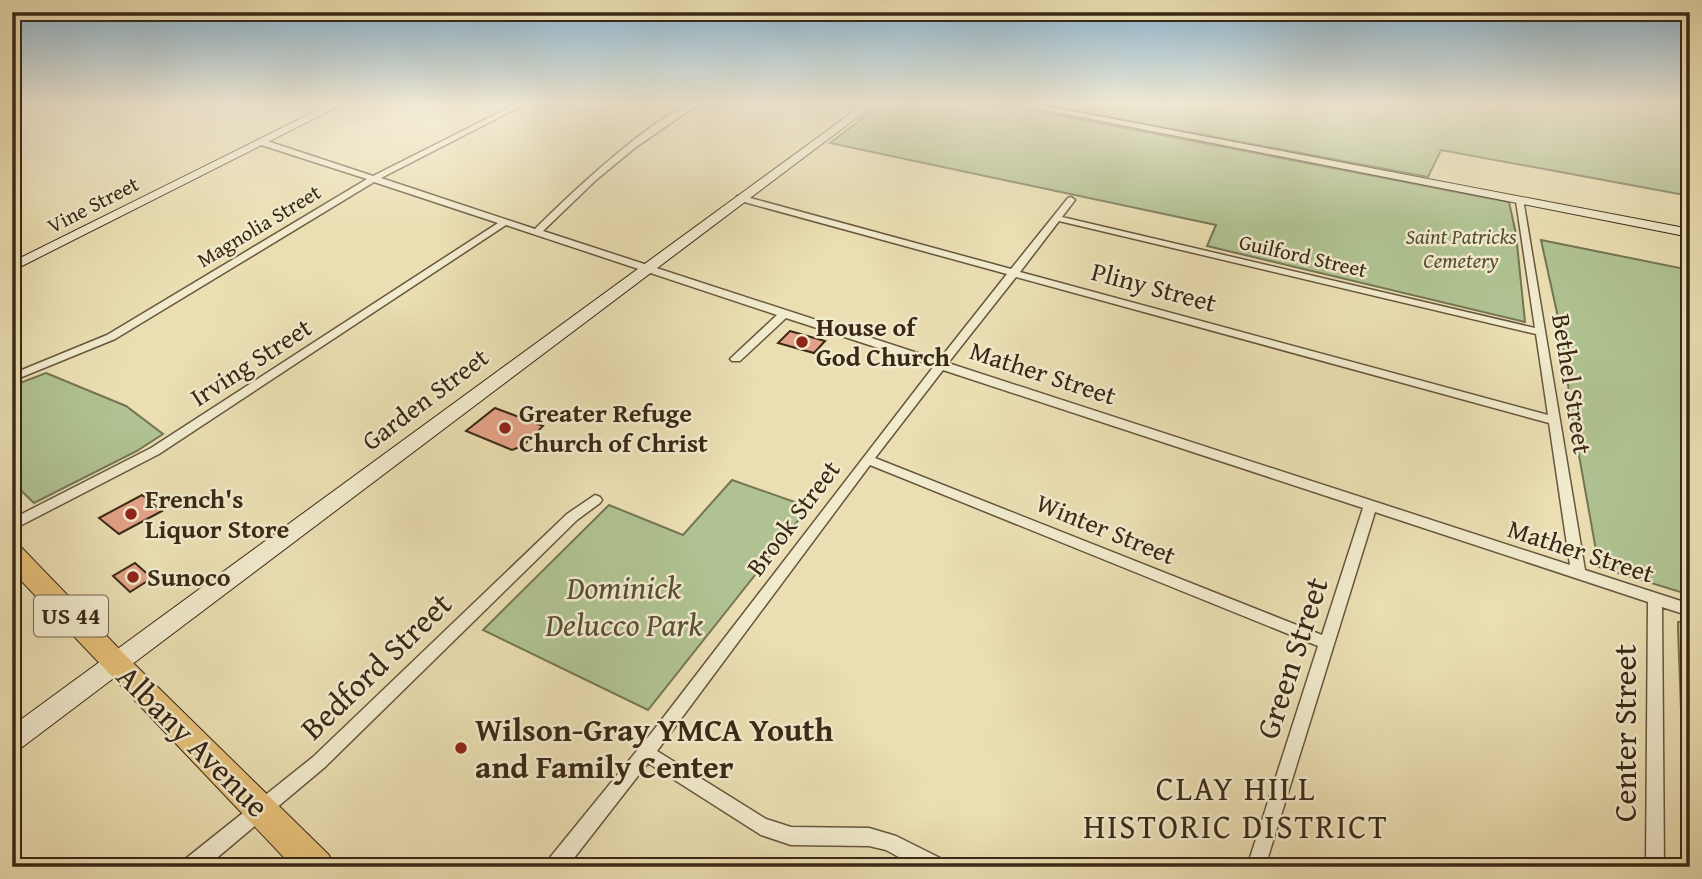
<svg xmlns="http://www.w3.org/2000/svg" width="1702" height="879" font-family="'Gentium Book Plus',serif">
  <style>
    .green { fill: #b0c291; stroke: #757554; stroke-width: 2 }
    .building { fill: #e3a287; stroke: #3a2816; stroke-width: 2 }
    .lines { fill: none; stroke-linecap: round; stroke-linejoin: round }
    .street-casing { stroke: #66563d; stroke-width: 3 }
    .secondary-casing { stroke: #3a2816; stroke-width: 2 }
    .highway-casing { stroke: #3a2816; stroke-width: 2 }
    .street { fill: #f1eacd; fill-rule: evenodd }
    .secondary { fill: #f1eacd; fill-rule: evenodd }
    .highway { fill: #e5bf79; fill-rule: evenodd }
    .poi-dot { fill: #8f2418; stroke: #f1eacd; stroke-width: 2.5 }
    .labels { text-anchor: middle; stroke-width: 5; stroke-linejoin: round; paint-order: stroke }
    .far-street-label { font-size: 21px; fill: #3a2816; stroke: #f1eacd }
    .far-park-label { font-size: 21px; font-style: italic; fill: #584e35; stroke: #f1eacd }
    .shield { fill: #f1eacd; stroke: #71624d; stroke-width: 2 }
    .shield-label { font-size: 24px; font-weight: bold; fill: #3a2816 }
    .street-label { font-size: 26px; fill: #3a2816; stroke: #f1eacd }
    .poi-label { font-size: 26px; font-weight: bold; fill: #3a2816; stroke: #f1eacd; text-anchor: start }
    .near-park-label { font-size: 32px; font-style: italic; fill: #584e35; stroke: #f1eacd }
    .near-street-label { font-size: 32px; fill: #3a2816; stroke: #f1eacd }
    .near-poi-label { font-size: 32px; font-weight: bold; fill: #3a2816; stroke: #f1eacd; text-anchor: start }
    .near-neighbourhood-label { font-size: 33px; letter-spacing: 2px; fill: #3a2816; stroke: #f1eacd }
  </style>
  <rect width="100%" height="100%" fill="#eadeb2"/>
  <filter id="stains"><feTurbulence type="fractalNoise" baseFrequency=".00286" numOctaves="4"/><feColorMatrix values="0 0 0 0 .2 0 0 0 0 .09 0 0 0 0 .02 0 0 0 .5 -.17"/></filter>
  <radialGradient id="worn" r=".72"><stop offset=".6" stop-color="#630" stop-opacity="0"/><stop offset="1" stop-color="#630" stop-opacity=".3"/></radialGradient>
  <g class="green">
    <polygon points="883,103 995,103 1509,202 1516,234 1525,322 1207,246 1216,225 830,143"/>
    <polygon points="1034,103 1690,103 1690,196 1441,150 1428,177"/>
    <polygon points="1541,240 1690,270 1690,595 1599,567 1573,422 1561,331"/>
    <polygon points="46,373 126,406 163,434 137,451 34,503 12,482 12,386"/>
    <polygon points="732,480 809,507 648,710 483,630 609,505 683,535"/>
    <polygon points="1685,621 1690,622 1690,867 1687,867 1678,630 1678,622"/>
  </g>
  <g class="building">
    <polygon points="790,331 825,341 814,353 778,343"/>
    <polygon points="495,408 543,426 523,446 512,450 466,431"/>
    <polygon points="142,495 162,511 119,534 99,518"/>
    <polygon points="135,563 152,578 130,592 113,576"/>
  </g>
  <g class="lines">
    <defs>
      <g id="street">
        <polygon points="32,103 42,103 12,114 12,110"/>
        <path d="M 518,103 L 527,103 L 381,178 L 535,229 C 563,201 665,103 700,103 L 636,147 L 596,180 L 543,231 L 939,360 L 1007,274 L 737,200 L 737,196 L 743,196 L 1011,269 L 1068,198 L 1071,197 L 1075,200 L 1062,217 L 1535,328 L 1516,201 L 1523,199 L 1585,570 L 1690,604 L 1690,616 L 1662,607 L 1664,867 L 1646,867 L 1648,602 L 1375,512 L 1265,867 L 1247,867 L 1318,646 L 870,465 L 657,751 L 766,819 L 791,827 L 869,828 L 896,836 L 944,860 L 946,867 L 917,867 L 886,850 L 869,846 L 791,845 L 761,835 L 648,763 L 567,867 L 546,867 L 548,860 L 653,731 L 934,366 L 786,318 L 740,361 L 732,361 L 730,359 L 732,357 L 777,315 L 506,225 L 159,454 L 12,530 L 12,519 L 151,448 L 498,223 L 374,182 L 115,339 L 12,381 L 12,374 L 107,335 L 367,179 L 258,144 L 258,140 L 264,140 L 373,176 ZM 1059,221 L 1536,334 L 1548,415 L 1020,272 ZM 1016,277 L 1549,423 L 1570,565 L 948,363 ZM 943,370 L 1363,508 L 1322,635 L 875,458 Z"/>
        <polygon points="595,495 600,497 602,500 600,503 577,520 325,767 206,867 182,867 184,860 313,757 567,514"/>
      </g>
      <g id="secondary">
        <polygon points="332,103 345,103 12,271 12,262"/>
        <polygon points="865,103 876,103 21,748 12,751 12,726"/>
        <polygon points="1010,103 1030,103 1690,229 1690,237"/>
      </g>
      <polygon id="highway" points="12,545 21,547 125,655 329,855 334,867 293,867 12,571"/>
    </defs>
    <use href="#street" class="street-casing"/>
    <use href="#secondary" class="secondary-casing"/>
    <use href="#highway" class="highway-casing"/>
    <use href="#street" class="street"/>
    <use href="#secondary" class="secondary"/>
    <use href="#highway" class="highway"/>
  </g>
  <linearGradient id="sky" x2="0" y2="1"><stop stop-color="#89b6d4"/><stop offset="0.46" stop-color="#f6f0dc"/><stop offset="1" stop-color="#f6f0dc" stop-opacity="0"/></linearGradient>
  <rect width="1702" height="226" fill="url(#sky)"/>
  <g class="poi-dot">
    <circle cx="802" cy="342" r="7"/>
    <circle cx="505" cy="428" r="7"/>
    <circle cx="131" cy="514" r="7"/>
    <circle cx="133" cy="577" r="7"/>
    <circle cx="461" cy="748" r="7"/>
  </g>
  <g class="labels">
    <g class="far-street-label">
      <text transform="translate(93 205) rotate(-27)" y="7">Vine Street</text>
      <text transform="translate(259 226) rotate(-31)" y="7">Magnolia Street</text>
      <text transform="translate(1303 256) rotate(13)" y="7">Guilford Street</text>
    </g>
    <g class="far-park-label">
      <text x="1461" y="244">Saint Patricks<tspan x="1461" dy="24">Cemetery</tspan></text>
    </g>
    <rect class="shield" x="34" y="595.5" width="74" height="41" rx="5"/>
    <g class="shield-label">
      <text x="71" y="624">US 44</text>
    </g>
    <g class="street-label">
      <text transform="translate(1154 287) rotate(15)" y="9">Pliny Street</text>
      <text transform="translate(251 362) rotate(-33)" y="9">Irving Street</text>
      <text transform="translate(1043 373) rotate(18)" y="9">Mather Street</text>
      <text transform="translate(1572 384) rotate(81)" y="9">Bethel Street</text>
      <text transform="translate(425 399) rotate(-37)" y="9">Garden Street</text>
      <text transform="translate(793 518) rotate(-53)" y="9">Brook Street</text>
      <text transform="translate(1106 529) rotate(22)" y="9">Winter Street</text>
      <text transform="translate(1581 551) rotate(18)" y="9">Mather Street</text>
    </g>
    <g class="poi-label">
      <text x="816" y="336">House of<tspan x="816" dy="30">God Church</tspan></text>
      <text x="519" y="422">Greater Refuge<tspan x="519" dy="30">Church of Christ</tspan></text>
      <text x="145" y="508">French's<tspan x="145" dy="30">Liquor Store</tspan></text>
      <text x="147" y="586">Sunoco</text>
    </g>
    <g class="near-park-label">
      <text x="624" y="599">Dominick<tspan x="624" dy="37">Delucco Park</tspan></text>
    </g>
    <g class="near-street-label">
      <text transform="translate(1292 658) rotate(-72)" y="11">Green Street</text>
      <text transform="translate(376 666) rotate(-44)" y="11">Bedford Street</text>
      <text transform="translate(1625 733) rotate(-90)" y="11">Center Street</text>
      <text transform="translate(193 741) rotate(45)" y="11">Albany Avenue</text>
    </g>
    <g class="near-poi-label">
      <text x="475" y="741">Wilson-Gray YMCA Youth<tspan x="475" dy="37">and Family Center</tspan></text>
    </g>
    <g class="near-neighbourhood-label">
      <text x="1236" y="800">CLAY HILL<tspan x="1236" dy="38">HISTORIC DISTRICT</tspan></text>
    </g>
  </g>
  <rect width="1702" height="879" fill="none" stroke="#eadeb2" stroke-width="42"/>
  <rect x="14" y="14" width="1674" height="851" fill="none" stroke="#3a2816" stroke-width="3.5"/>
  <rect x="21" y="21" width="1660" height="837" fill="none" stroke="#3a2816" stroke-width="2"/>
  <rect width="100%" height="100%" filter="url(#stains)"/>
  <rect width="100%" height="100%" fill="url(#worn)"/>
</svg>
